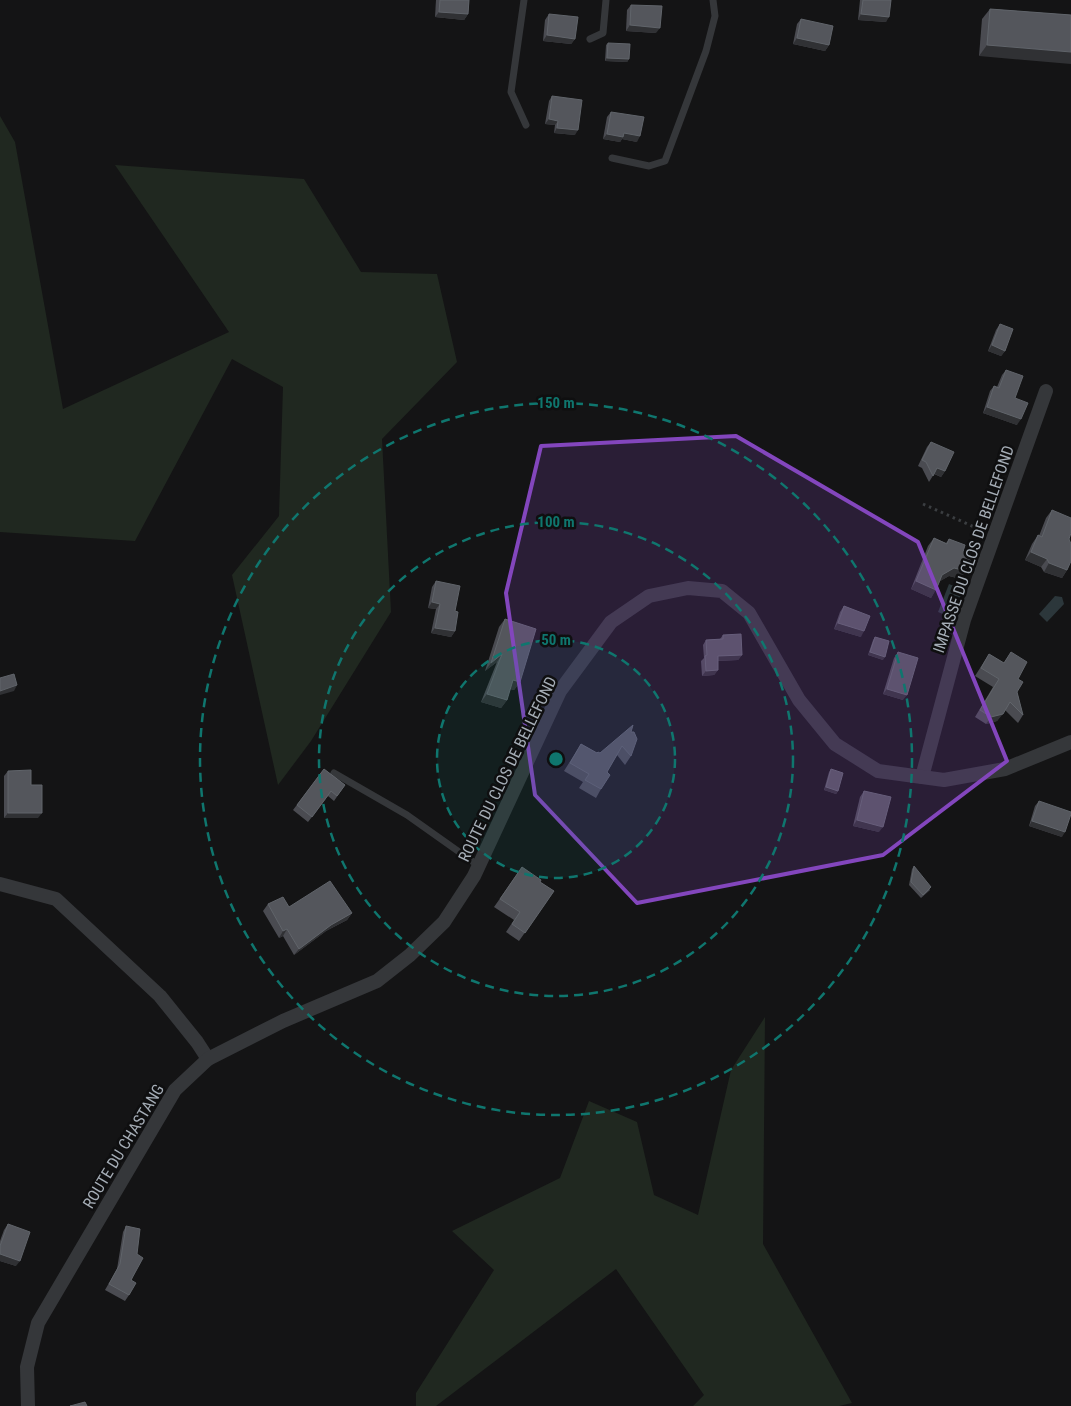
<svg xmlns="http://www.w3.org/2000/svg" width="1071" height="1406" font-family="'Roboto Condensed',sans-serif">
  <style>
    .green { fill: #202820 }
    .water { fill: #2c373b }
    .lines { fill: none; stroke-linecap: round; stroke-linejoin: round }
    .path { stroke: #3b3e41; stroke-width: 3; stroke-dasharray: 2.5 4; stroke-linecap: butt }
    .lane { stroke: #35373a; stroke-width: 7 }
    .street { stroke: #35373a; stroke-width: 14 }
    .wall { fill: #4a4b51 }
    .shaded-wall { fill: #303134 }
    .building { fill: #54565c; stroke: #60646a }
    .marked { fill: #8346bd; fill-opacity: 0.2; stroke: #8346bd; stroke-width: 4; stroke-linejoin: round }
    .ring { fill: none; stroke: #0f766e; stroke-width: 2.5; stroke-dasharray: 9 6 }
    .labels { text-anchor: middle; stroke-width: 5; stroke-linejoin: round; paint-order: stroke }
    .street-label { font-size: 16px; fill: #a5adb6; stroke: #0f0f10 }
    .centre { fill: #0f766e; stroke: #0f0f10; stroke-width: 2.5 }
    .ring-label { font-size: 15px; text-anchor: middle; font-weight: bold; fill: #0f766e; stroke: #0f0f10; stroke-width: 5; stroke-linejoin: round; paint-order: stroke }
  </style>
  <rect width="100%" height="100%" fill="#141415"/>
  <g class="green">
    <polygon points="0,116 15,142 63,409 229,332 115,165 304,179 361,272 437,274 457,362 382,439 391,612 311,741 278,785 232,575 279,516 283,387 232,359 135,541 0,532"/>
    <polygon points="765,1017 763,1244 852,1403 839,1406 693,1406 704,1395 616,1269 436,1406 416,1406 416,1393 494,1270 452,1231 560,1178 589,1101 637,1122 654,1195 698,1215 731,1070"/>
  </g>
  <g class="water">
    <polygon points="949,584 963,590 952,618 938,612"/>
    <polygon points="1055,596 1062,597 1064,604 1047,622 1039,614"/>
  </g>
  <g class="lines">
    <polyline class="path" points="923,504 981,530"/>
    <g class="lane">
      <polyline points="524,0 511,92 526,125"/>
      <polyline points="590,39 603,33 606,0"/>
      <polyline points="612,158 649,166 665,161 706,51 715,16 713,0"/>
      <polyline points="334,773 407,815 479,866"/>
    </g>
    <g class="street">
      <polyline points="922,777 964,620 1046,391"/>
      <polyline points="0,884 56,899 160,996 197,1042 208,1059"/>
      <polyline points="28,1406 27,1367 38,1323 175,1090 208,1059 283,1021 377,981 410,955 444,922 474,876 560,691 611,622 649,596 688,588 722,591 749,613 799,700 835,744 878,771 944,780 1005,769 1071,742"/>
    </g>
  </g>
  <g class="wall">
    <polygon points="436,0 469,0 468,14 464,20 435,17"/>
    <polygon points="860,0 891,0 886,22 858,20"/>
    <polygon points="631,5 656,33 626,31 627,10"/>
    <polygon points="990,9 1071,15 979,56 982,19"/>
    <polygon points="549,14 575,39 571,44 543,41 545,20"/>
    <polygon points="801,19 829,45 825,51 793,44 797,24"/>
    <polygon points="608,43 629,59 627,62 605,61 606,45"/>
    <polygon points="552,96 575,135 554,133 555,125 545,124 549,101"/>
    <polygon points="611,112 637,142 622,139 620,142 603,139 607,117"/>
    <polygon points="1000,324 1005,351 1001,356 988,351 996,330"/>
    <polygon points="1006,370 1015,398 1017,425 983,413 990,391 994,386 997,387 1002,375"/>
    <polygon points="931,442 945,471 941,477 934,474 929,482 922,468 918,466 927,447"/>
    <polygon points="1052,510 1069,539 1067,570 1062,578 1044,572 1041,567 1025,560 1032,544 1038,535 1039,536 1046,518"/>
    <polygon points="934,538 946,543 949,539 963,552 961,579 949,576 940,581 931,598 911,589 928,546"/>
    <polygon points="436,581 455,611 455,631 451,637 431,633 436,609 428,608 432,587"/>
    <polygon points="844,606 861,637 834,629 840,612"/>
    <polygon points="505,619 520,682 514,690 510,689 507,700 501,708 481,702 497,662 485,671 499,627"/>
    <polygon points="723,635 742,655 738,660 718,661 718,670 714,675 702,676 701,661 704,658 703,645 706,640 720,639"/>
    <polygon points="875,637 883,660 868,655 873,640"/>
    <polygon points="898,652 903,700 883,694 894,658"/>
    <polygon points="1011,652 1018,679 1017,692 1023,715 1018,723 1005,710 997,721 986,724 975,717 993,687 975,676 989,654 1004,663"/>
    <polygon points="631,732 631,756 625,765 617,755 607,772 601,789 596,798 579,788 583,782 564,771 581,744 597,753 600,753"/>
    <polygon points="324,769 345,785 334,801 328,796 308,822 293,810"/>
    <polygon points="831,769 838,791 836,794 824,790 829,772"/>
    <polygon points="8,771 31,785 38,818 4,818 4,776"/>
    <polygon points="864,791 879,832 853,826 860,797"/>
    <polygon points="1039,801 1062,837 1029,826 1035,806"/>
    <polygon points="914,866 930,890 921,898 909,885 912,869"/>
    <polygon points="522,867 540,882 554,891 519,941 506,932 514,920 494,907"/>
    <polygon points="268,904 289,907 352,913 347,920 326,931 294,955 283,936 279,938 263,911"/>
    <polygon points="8,1224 16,1266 0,1261 0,1241 4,1230"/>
    <polygon points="126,1226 137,1254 129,1295 125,1301 105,1290 117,1269 123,1232"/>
  </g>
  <g class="shaded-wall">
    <polygon points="439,12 468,14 464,20 435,17"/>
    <polygon points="861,14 889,17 886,22 858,20"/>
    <polygon points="630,25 660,28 656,33 626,31"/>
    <polygon points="547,35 575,39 571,44 543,41"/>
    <polygon points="797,38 829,45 825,51 793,44"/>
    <polygon points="987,45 1071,52 1071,64 979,56"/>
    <polygon points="607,58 629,59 627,62 605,61"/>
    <polygon points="549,119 558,121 555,125 545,124"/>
    <polygon points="557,128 578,130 575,135 554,133"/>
    <polygon points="624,133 640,136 637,142 622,139 620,142 603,139 607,134"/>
    <polygon points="992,345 1005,351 1001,356 988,351"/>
    <polygon points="987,407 1021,419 1017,425 983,413"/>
    <polygon points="937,468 945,471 941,477 933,473"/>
    <polygon points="1031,552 1047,559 1041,567 1025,560"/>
    <polygon points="1049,563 1067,570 1062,578 1044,572"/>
    <polygon points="954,568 966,571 961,579 949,576 937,583 942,575"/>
    <polygon points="916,581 936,590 931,598 911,589"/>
    <polygon points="432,602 440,604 436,609 428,608"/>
    <polygon points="838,623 864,631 861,637 834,629"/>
    <polygon points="435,628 455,631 451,637 431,633"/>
    <polygon points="870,652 885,657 883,660 868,655"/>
    <polygon points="502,654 497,662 485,671 491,663"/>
    <polygon points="742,655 738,660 714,661 718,656"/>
    <polygon points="718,670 714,675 702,676 706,671"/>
    <polygon points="513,680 520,682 514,690 507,688"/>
    <polygon points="17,685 14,691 0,695 0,691"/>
    <polygon points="887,689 907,695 903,700 883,694"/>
    <polygon points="487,694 507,700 501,708 481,702"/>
    <polygon points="1003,714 997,721 986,724 991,717"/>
    <polygon points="826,787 838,791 836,794 824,790"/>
    <polygon points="8,813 42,813 38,818 4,818"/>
    <polygon points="857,820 883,827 879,832 853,826"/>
    <polygon points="1032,821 1065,832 1062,837 1029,826"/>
    <polygon points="352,913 347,920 326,931 294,955 299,949 331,925"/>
    <polygon points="287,929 283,936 279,938 283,931"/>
    <polygon points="0,1254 20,1261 16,1266 0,1261"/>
  </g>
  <g class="building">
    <polygon points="440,0 469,0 468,14 439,12"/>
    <polygon points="863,0 891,0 889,17 861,14"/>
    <polygon points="631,5 662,6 660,28 630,25"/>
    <polygon points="990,9 1071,15 1071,52 987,45"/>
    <polygon points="549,14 578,17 575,39 547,35"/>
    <polygon points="801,19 833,26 829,45 797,38"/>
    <polygon points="608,43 630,44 629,59 607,58"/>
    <polygon points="552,96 582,100 578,130 557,128 558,121 549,119"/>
    <polygon points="611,112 644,117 640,136 624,133 623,137 607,134"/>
    <polygon points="1000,324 1013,329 1005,351 992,345"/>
    <polygon points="1006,370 1023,376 1015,398 1028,403 1021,419 987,407 994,386 999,388"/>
    <polygon points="931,442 954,452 945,471 937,468 933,476 926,462 922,460"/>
    <polygon points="1052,510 1071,518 1071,533 1069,539 1071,544 1071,561 1067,570 1049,563 1047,559 1031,552 1038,535 1042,537"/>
    <polygon points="934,538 947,544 949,539 965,545 963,552 972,556 966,571 954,568 942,575 936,590 916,581"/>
    <polygon points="436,581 460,586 455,611 458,612 455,631 435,628 440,604 432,602"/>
    <polygon points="844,606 870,616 864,631 838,623"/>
    <polygon points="505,619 536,629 520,682 513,680 507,700 487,694 502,654 491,663"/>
    <polygon points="741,634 742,655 718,656 718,670 706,671 705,656 707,655 706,640 723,639 723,635"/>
    <polygon points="875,637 889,641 885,657 870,652"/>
    <polygon points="898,652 918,658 907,695 887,689"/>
    <polygon points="1011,652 1027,662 1018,679 1023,682 1017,692 1023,715 1010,702 1003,714 991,717 980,710 999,679 981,668 989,654 1004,663"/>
    <polygon points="14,674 17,685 0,691 0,678"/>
    <polygon points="633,725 631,732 634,732 637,739 631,756 622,746 607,772 610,775 601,789 585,780 589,774 570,763 581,744 597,753 598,752 600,753"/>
    <polygon points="324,769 345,785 337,796 331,791 312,817 297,805"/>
    <polygon points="831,769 843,773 838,791 826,787"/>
    <polygon points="31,770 31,785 42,785 42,813 8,813 8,771"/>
    <polygon points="864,791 891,797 883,827 857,820"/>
    <polygon points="1039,801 1071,812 1071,814 1065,832 1032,821"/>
    <polygon points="914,866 931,887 923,895 911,882"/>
    <polygon points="522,867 541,880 540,882 554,891 525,933 512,924 520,912 500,899"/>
    <polygon points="330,881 352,913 331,925 299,949 287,929 283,931 268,904 283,897 289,907"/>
    <polygon points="8,1224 30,1232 20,1261 0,1254 0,1246"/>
    <polygon points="126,1226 140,1229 137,1254 143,1258 131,1280 136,1283 129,1295 109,1284 120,1264"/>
    <polygon points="85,1402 87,1406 70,1406"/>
  </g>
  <path class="marked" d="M 736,436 L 918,542 L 1007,761 L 883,855 L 637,903 L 535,795 L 506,593 L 541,446 Z"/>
  <circle cx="556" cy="759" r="119" fill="#0f766e" fill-opacity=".12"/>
  <g class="ring">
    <circle cx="556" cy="759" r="119"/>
    <circle cx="556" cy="759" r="237"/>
    <circle cx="556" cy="759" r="356"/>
  </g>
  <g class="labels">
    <g class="street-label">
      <text transform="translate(973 549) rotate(-71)" y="6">IMPASSE DU CLOS DE BELLEFOND</text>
      <text transform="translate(507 769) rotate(-64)" y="6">ROUTE DU CLOS DE BELLEFOND</text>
      <text transform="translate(123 1146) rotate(-59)" y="6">ROUTE DU CHASTANG</text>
    </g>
  </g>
  <circle cx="556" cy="759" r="8" class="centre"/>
  <g class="ring-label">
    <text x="556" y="408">150 m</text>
    <text x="556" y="527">100 m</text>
    <text x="556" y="645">50 m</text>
  </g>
</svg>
